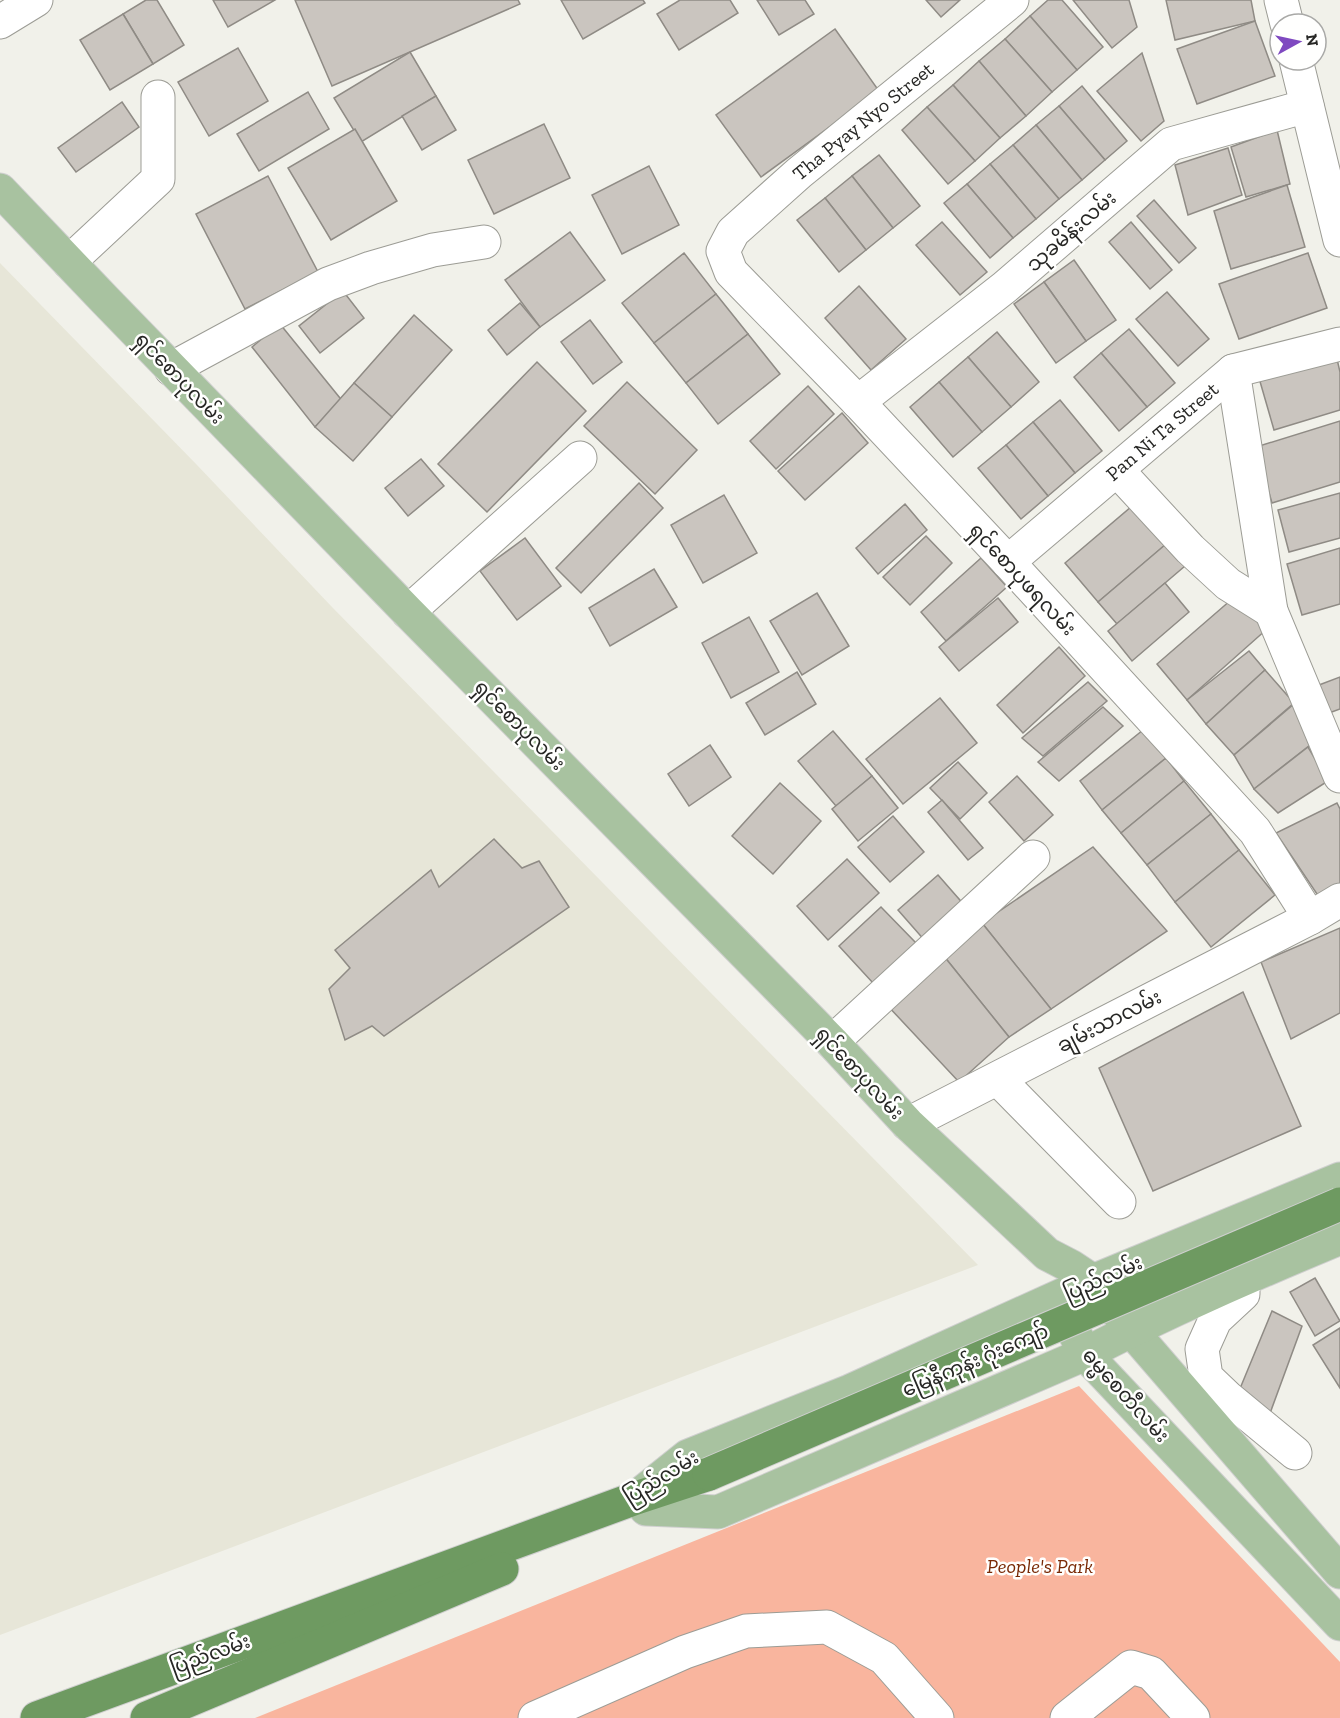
<svg xmlns="http://www.w3.org/2000/svg" width="1340" height="1718" font-family="'Zilla Slab','Noto Sans Myanmar',serif">
  <style>
    .built { fill: #e7e6d8 }
    .green { fill: #f9b59e }
    .building { fill: #cac5bf; stroke: #8f8b85; stroke-width: 1.5 }
    .lines { fill: none; stroke-linecap: round; stroke-linejoin: round }
    .minor-casing { stroke: #9c9c95; stroke-width: 35 }
    .major-casing { stroke: #cfcfcf; stroke-width: 35 }
    .highway-casing { stroke: #cfcfcf; stroke-width: 35 }
    .minor { stroke: #fff; stroke-width: 33 }
    .major { stroke: #a8c2a0; stroke-width: 33 }
    .highway { stroke: #6e9a61; stroke-width: 33 }
    .highway-bridge-casing { stroke: #cfcfcf; stroke-width: 35; stroke-linecap: butt }
    .highway-bridge { stroke: #6e9a61; stroke-width: 33 }
    .labels { text-anchor: middle; stroke-width: 5; stroke-linejoin: round; paint-order: stroke }
    .street-label { font-size: 20px; fill: #272725; stroke: #fffffe }
    .park-label { font-size: 20px; font-style: italic; fill: #792905; stroke: #fffffe }
  </style>
  <rect width="100%" height="100%" fill="#f1f1ea"/>
  <polygon class="built" points="0,263 197,465 332,607 978,1265 0,1635"/>
  <polygon class="green" points="1079,1386 1340,1662 1340,1718 255,1718"/>
  <g class="building">
    <polygon points="146,0 157,0 184,45 153,64 123,14"/>
    <polygon points="213,0 275,0 228,27"/>
    <polygon points="295,0 518,0 520,4 332,86"/>
    <polygon points="561,0 643,0 645,3 583,39"/>
    <polygon points="680,0 730,0 738,13 679,50 657,14"/>
    <polygon points="757,0 805,0 814,14 779,35"/>
    <polygon points="926,0 960,0 941,17"/>
    <polygon points="1048,0 1062,0 1103,47 1077,70 1030,16"/>
    <polygon points="1073,0 1129,0 1137,27 1112,48"/>
    <polygon points="1166,0 1251,0 1255,21 1175,40"/>
    <polygon points="123,14 153,64 110,90 80,40"/>
    <polygon points="1030,16 1077,70 1052,92 1005,39"/>
    <polygon points="1255,21 1275,76 1197,104 1177,49"/>
    <polygon points="835,29 879,91 761,177 716,115"/>
    <polygon points="1005,39 1052,92 1026,116 979,61"/>
    <polygon points="238,48 268,101 209,136 178,82"/>
    <polygon points="410,52 436,96 361,142 334,98"/>
    <polygon points="1142,53 1164,121 1141,141 1097,91"/>
    <polygon points="979,61 1026,116 1000,138 953,85"/>
    <polygon points="953,85 1000,138 975,161 927,107"/>
    <polygon points="1082,86 1127,141 1105,160 1059,106"/>
    <polygon points="308,92 329,129 259,171 237,134"/>
    <polygon points="436,96 456,130 422,150 402,116"/>
    <polygon points="122,102 139,127 76,172 58,148"/>
    <polygon points="1059,106 1105,160 1082,180 1036,125"/>
    <polygon points="927,107 975,161 948,184 902,130"/>
    <polygon points="544,124 570,178 494,214 468,160"/>
    <polygon points="1036,125 1082,180 1059,199 1013,145"/>
    <polygon points="355,129 397,201 331,240 288,168"/>
    <polygon points="1277,130 1290,184 1246,197 1231,147"/>
    <polygon points="1013,145 1059,199 1036,219 990,164"/>
    <polygon points="1228,148 1242,195 1188,215 1175,165"/>
    <polygon points="879,155 920,206 893,228 852,176"/>
    <polygon points="990,164 1036,219 1013,238 967,184"/>
    <polygon points="649,166 679,225 622,254 592,195"/>
    <polygon points="268,176 318,272 245,309 196,214"/>
    <polygon points="852,176 893,228 866,250 825,198"/>
    <polygon points="967,184 1013,238 990,258 944,203"/>
    <polygon points="1287,185 1305,247 1231,269 1214,211"/>
    <polygon points="825,198 866,250 839,272 797,220"/>
    <polygon points="1154,200 1196,248 1179,263 1137,216"/>
    <polygon points="942,222 987,272 960,295 916,245"/>
    <polygon points="1131,222 1172,270 1150,289 1109,242"/>
    <polygon points="570,232 605,280 540,327 505,280"/>
    <polygon points="684,253 716,294 654,343 622,303"/>
    <polygon points="1308,253 1327,308 1239,339 1219,284"/>
    <polygon points="1074,260 1116,320 1086,341 1044,282"/>
    <polygon points="1044,282 1086,341 1056,363 1014,304"/>
    <polygon points="859,286 906,339 871,370 825,318"/>
    <polygon points="343,291 364,318 320,353 299,326"/>
    <polygon points="1167,292 1209,339 1178,366 1136,319"/>
    <polygon points="716,294 748,334 686,383 654,343"/>
    <polygon points="520,303 540,327 507,355 488,330"/>
    <polygon points="414,315 452,350 392,417 354,383"/>
    <polygon points="590,320 622,362 593,384 561,342"/>
    <polygon points="280,324 344,403 315,427 252,347"/>
    <polygon points="1129,329 1175,383 1147,407 1101,353"/>
    <polygon points="997,332 1039,382 1011,407 968,357"/>
    <polygon points="748,334 780,374 718,424 686,383"/>
    <polygon points="1101,353 1147,407 1119,431 1074,377"/>
    <polygon points="968,357 1011,407 982,432 939,382"/>
    <polygon points="1337,359 1340,372 1340,410 1274,430 1259,378"/>
    <polygon points="537,362 586,411 487,512 438,464"/>
    <polygon points="627,382 697,450 655,494 584,426"/>
    <polygon points="939,382 982,432 953,457 910,407"/>
    <polygon points="354,383 392,417 353,461 315,427"/>
    <polygon points="808,386 834,414 776,469 750,441"/>
    <polygon points="1060,400 1102,451 1075,473 1033,422"/>
    <polygon points="842,413 868,443 805,500 778,471"/>
    <polygon points="1340,421 1340,482 1272,503 1256,447"/>
    <polygon points="1033,422 1075,473 1048,496 1006,445"/>
    <polygon points="1006,445 1048,496 1021,519 978,468"/>
    <polygon points="421,459 444,486 408,516 385,488"/>
    <polygon points="639,483 663,508 581,593 556,568"/>
    <polygon points="1340,493 1340,538 1289,552 1278,510"/>
    <polygon points="724,495 757,553 703,583 671,525"/>
    <polygon points="1138,501 1171,540 1098,602 1065,563"/>
    <polygon points="905,504 927,530 878,574 856,548"/>
    <polygon points="926,536 952,563 910,605 883,577"/>
    <polygon points="525,538 561,586 517,620 480,571"/>
    <polygon points="1166,544 1185,566 1117,624 1098,602"/>
    <polygon points="1340,548 1340,604 1302,615 1287,564"/>
    <polygon points="981,558 1007,587 946,641 921,612"/>
    <polygon points="654,569 677,607 610,646 589,608"/>
    <polygon points="1165,583 1189,612 1132,661 1108,631"/>
    <polygon points="817,593 849,646 802,675 770,621"/>
    <polygon points="1239,593 1267,629 1187,700 1157,664"/>
    <polygon points="998,598 1018,622 959,671 939,647"/>
    <polygon points="749,617 779,672 731,698 702,643"/>
    <polygon points="1059,647 1085,676 1023,733 997,705"/>
    <polygon points="1249,651 1265,670 1206,724 1187,700"/>
    <polygon points="1265,670 1294,703 1234,755 1206,724"/>
    <polygon points="797,672 816,704 765,735 746,703"/>
    <polygon points="1340,677 1340,709 1329,713 1319,685"/>
    <polygon points="1088,682 1107,701 1043,756 1022,738"/>
    <polygon points="940,698 977,743 903,804 866,759"/>
    <polygon points="1301,698 1319,738 1254,789 1234,755"/>
    <polygon points="1103,707 1123,726 1059,781 1038,762"/>
    <polygon points="1143,730 1166,758 1102,810 1080,781"/>
    <polygon points="833,731 872,776 836,806 798,761"/>
    <polygon points="710,745 731,777 689,806 668,774"/>
    <polygon points="1308,747 1328,781 1278,813 1254,789"/>
    <polygon points="1166,758 1184,781 1121,833 1102,810"/>
    <polygon points="958,762 987,793 960,819 930,788"/>
    <polygon points="872,776 898,808 858,841 832,809"/>
    <polygon points="1017,776 1053,815 1024,841 989,802"/>
    <polygon points="1184,781 1211,814 1147,865 1121,833"/>
    <polygon points="780,783 821,821 773,874 732,836"/>
    <polygon points="942,800 983,848 968,860 928,812"/>
    <polygon points="1337,803 1340,809 1340,883 1319,897 1276,833"/>
    <polygon points="1211,814 1239,850 1175,902 1147,865"/>
    <polygon points="893,816 924,852 890,882 858,847"/>
    <polygon points="494,839 522,868 539,861 569,907 384,1036 372,1026 345,1040 329,989 350,968 335,950 431,870 439,887"/>
    <polygon points="1093,847 1167,931 1051,1009 982,923"/>
    <polygon points="1239,850 1275,895 1211,947 1175,902"/>
    <polygon points="847,859 879,893 828,940 797,906"/>
    <polygon points="938,875 966,907 926,942 898,910"/>
    <polygon points="881,907 916,943 873,983 839,946"/>
    <polygon points="982,923 1051,1009 1009,1037 943,955"/>
    <polygon points="1340,928 1340,1013 1291,1039 1261,962"/>
    <polygon points="943,955 1009,1037 959,1082 887,1005"/>
    <polygon points="1243,992 1301,1126 1153,1191 1099,1068"/>
    <polygon points="1315,1278 1340,1321 1315,1336 1290,1292"/>
    <polygon points="1272,1311 1302,1326 1269,1416 1239,1391"/>
    <polygon points="1340,1328 1340,1388 1313,1345"/>
  </g>
  <g class="lines">
    <defs>
      <g id="minor">
        <polyline points="1012,0 799,173 733,232 723,251 731,272 858,402 1008,562 1255,831 1310,918"/>
        <polyline points="1281,0 1287,24"/>
        <polyline points="0,22 36,0"/>
        <polyline points="1296,60 1340,240"/>
        <polyline points="69,262 158,179 158,97"/>
        <polyline points="171,369 328,284 371,268 433,250 484,242"/>
        <polyline points="1233,371 1271,611 1340,776"/>
        <polyline points="858,402 1005,287 1171,144 1307,106"/>
        <polyline points="1117,470 1190,549 1228,584 1271,611"/>
        <path id="s1" d="M 1008,562 L 1233,371 L 1340,344"/>
        <polyline points="408,612 580,458"/>
        <polyline points="832,1042 1033,857"/>
        <polyline points="998,1079 1119,1202"/>
        <polyline points="908,1124 1310,918 1340,900"/>
        <polyline points="1239,1280 1243,1285 1243,1294 1215,1320 1202,1349 1206,1377 1227,1397 1295,1453"/>
        <polyline points="535,1718 685,1652 746,1631 827,1627 884,1658 937,1718"/>
        <polyline points="1067,1718 1131,1667 1151,1673 1193,1718"/>
      </g>
      <g id="major">
        <polyline points="0,190 105,300 408,612 832,1042 908,1124 1047,1254 1072,1267 1093,1281 1131,1330 1340,1572"/>
        <polyline points="1075,1334 1085,1354 1340,1624"/>
        <polyline points="638,1496 688,1456 850,1391 1093,1281 1340,1179"/>
        <path d="M 646,1509 L 718,1512 L 1085,1354 C 1168,1311 1254,1274 1340,1238"/>
      </g>
      <g id="highway">
        <polyline points="37,1718 636,1498 709,1474"/>
        <polyline points="147,1718 502,1569"/>
      </g>
    </defs>
    <use href="#minor" class="minor-casing"/>
    <use href="#major" class="major-casing"/>
    <use href="#highway" class="highway-casing"/>
    <use href="#minor" class="minor"/>
    <use href="#major" class="major"/>
    <use href="#highway" class="highway"/>
    <defs>
      <polyline id="highway-bridge" points="709,1474 1340,1204"/>
    </defs>
    <use href="#highway-bridge" class="highway-bridge-casing"/>
    <use href="#highway-bridge" class="highway-bridge"/>
  </g>
  <g class="labels">
    <g class="street-label">
      <text transform="translate(863 121) rotate(-39)" y="7">Tha Pyay Nyo Street</text>
      <text transform="translate(1071 231) rotate(-41)" y="7">သုခမိန်းလမ်း</text>
      <text transform="translate(180 378) rotate(46)" y="7">ရှင်စောပုလမ်း</text>
      <text dy="7" stroke="none"><textPath href="#s1" startOffset="202">Pan Ni Ta Street</textPath></text>
      <text transform="translate(1023 579) rotate(47)" y="7">ရှင်စောပုဖရလမ်း</text>
      <text transform="translate(520 725) rotate(45)" y="7">ရှင်စောပုလမ်း</text>
      <text transform="translate(1109 1021) rotate(-27)" y="7">ချမ်းသာလမ်း</text>
      <text transform="translate(860 1073) rotate(47)" y="7">ရှင်စောပုလမ်း</text>
      <text transform="translate(1103 1278) rotate(-24)" y="7">ပြည်လမ်း</text>
      <text transform="translate(975 1360) rotate(-23)" y="7">မြေနီကုန်း ဂုံးကျော်</text>
      <text transform="translate(1126 1395) rotate(48)" y="7">ဓမ္မစေတီလမ်း</text>
      <text transform="translate(661 1477) rotate(-32)" y="7">ပြည်လမ်း</text>
      <text transform="translate(210 1654) rotate(-20)" y="7">ပြည်လမ်း</text>
    </g>
    <g class="park-label">
      <text x="1040" y="1573">People's Park</text>
    </g>
  </g>
  <g transform="translate(1298 42) rotate(82)"><circle r="28" fill="#fffffe" stroke="#a9a9a7" stroke-width="1.5"/>
  <path d="M0-4.5L10 22L0 15L-10 22Z" fill="#7f49c0"/>
  <text y="-9" font-size="16" font-weight="bold" text-anchor="middle" fill="#272725">N</text>
  </g>
</svg>
